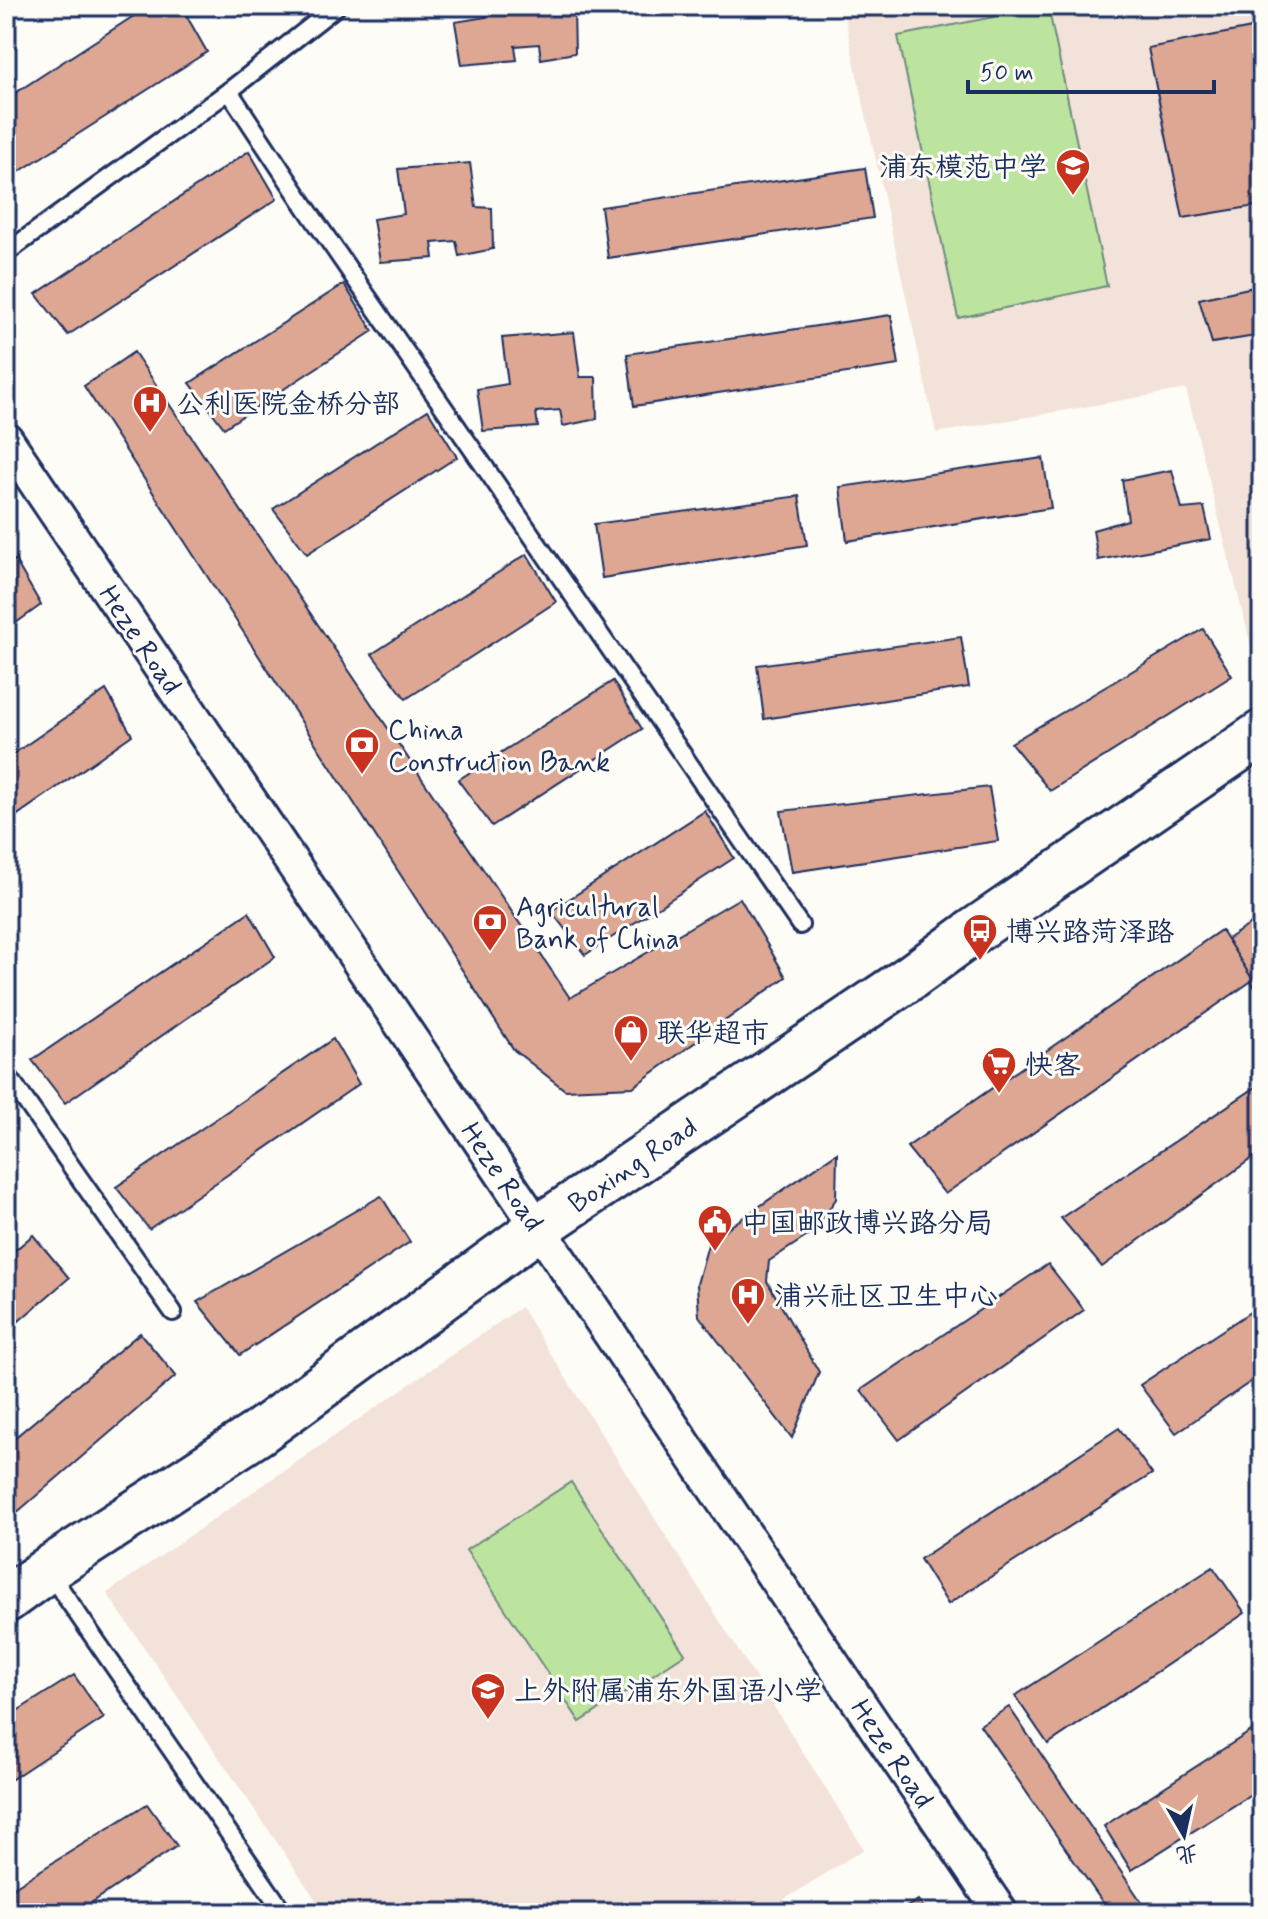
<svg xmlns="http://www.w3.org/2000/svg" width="1268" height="1919" font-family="Mynerve,'LXGW WenKai TC',sans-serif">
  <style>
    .built { fill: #f3e2d9 }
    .green { fill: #bce49f; stroke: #6c8a7e; stroke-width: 2 }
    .building { fill: #dda793; stroke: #1b2f5e; stroke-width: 2 }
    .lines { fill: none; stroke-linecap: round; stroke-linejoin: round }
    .lane-casing { stroke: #1b2f5e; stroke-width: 22 }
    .street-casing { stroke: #1b2f5e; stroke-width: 38 }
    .secondary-casing { stroke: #1b2f5e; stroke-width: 50 }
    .lane { stroke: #fdfcf7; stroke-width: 16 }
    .street { stroke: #fdfcf7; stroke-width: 32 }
    .secondary { stroke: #fdfcf7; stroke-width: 44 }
    .labels { text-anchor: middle; stroke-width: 6; stroke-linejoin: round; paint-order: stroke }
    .poi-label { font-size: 28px; fill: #1b2f5e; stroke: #fdfcf7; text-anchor: start }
    .street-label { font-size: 28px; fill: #1b2f5e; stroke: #fdfcf7 }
  </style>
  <rect width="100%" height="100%" fill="#fdfcf7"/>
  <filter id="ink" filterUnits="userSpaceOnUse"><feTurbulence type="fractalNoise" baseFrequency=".0125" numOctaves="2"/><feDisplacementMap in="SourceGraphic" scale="16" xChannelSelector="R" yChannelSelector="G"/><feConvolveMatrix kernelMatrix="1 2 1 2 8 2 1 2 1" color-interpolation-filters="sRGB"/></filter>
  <g filter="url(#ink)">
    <g class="built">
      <polygon points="842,6 1262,6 1262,675 1259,677 1186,389 936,433"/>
      <polygon points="521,1307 864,1849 763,1913 325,1913 107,1593"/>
    </g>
    <g class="green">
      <polygon points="1048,6 1107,286 958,318 898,36"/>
      <polygon points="571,1482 685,1654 580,1722 466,1550"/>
    </g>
    <g class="building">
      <polygon points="149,6 181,6 207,52 6,180 6,99"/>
      <polygon points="485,6 558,6 558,10 574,11 575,53 541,59 539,44 515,46 517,60 462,65 455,22 486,17"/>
      <polygon points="1257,27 1262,51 1262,205 1183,218 1148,48"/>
      <polygon points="249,151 277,199 68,335 36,294"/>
      <polygon points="470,163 476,207 492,208 493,249 459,256 456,241 432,243 434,258 380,262 373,219 404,214 398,169"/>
      <polygon points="865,168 873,218 608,258 601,207"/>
      <polygon points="344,284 373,331 224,428 190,383"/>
      <polygon points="1262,285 1262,335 1212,343 1199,299"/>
      <polygon points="891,315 899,365 634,406 627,354"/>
      <polygon points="574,332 580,377 596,377 597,419 563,426 560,410 536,412 538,427 483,431 477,389 508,384 502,338"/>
      <polygon points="134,352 570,998 740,898 786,977 633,1087 565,1090 514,1050 84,386"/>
      <polygon points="428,410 457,457 307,554 273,509"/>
      <polygon points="1043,458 1051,508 847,541 840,487"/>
      <polygon points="1172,470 1182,509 1204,507 1211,539 1098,560 1093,530 1128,520 1122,480"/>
      <polygon points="799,496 807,545 602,578 594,524"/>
      <polygon points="527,554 556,602 406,699 372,654"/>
      <polygon points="15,560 41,605 6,630 6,567"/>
      <polygon points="1203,629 1232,676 1050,791 1011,743"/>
      <polygon points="961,637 969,687 764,719 757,665"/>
      <polygon points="613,681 642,729 492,826 458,780"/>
      <polygon points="106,690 132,735 6,823 6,759"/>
      <polygon points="989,787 998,841 792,872 781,811"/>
      <polygon points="705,811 734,858 585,955 551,911"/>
      <polygon points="249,912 275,957 65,1103 32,1060"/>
      <polygon points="1262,917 1262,997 1261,998 1227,939"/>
      <polygon points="1221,930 1253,980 945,1194 907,1147"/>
      <polygon points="333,1039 359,1084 149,1229 116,1187"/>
      <polygon points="1262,1083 1262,1151 1102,1267 1061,1218"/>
      <polygon points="837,1153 836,1199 812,1233 769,1261 767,1281 819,1372 792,1438 699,1316 697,1284 709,1241"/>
      <polygon points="381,1196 410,1242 240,1355 197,1302"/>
      <polygon points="33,1235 69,1278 6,1332 6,1258"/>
      <polygon points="1048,1264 1084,1310 899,1440 861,1390"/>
      <polygon points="1262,1304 1262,1374 1176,1433 1140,1385"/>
      <polygon points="140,1333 176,1376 14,1515 6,1507 6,1445"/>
      <polygon points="1119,1428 1152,1474 948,1604 920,1559"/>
      <polygon points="1213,1567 1245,1613 1048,1744 1015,1696"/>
      <polygon points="74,1675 104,1718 6,1783 6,1718"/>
      <polygon points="1009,1707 1149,1913 1110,1913 980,1725"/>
      <polygon points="1262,1724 1262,1788 1131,1870 1104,1826"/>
      <polygon points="147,1804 177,1846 76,1913 6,1913 6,1892"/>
      <polygon points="918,1900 927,1913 897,1913"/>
    </g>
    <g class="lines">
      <defs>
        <g id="lane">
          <polyline points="229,91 307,209 800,925"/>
          <polyline points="6,253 229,91 337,6"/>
          <polyline points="6,1073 173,1312"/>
          <polyline points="48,1571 284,1913"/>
        </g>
        <polyline id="street" points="6,439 1001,1913"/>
        <polyline id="secondary" points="6,1600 47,1570 258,1433 538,1228 911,977 974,931 1262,733"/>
      </defs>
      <use href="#lane" class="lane-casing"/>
      <use href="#street" class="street-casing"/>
      <use href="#secondary" class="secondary-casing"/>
      <use href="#lane" class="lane"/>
      <use href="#street" class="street"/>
      <use href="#secondary" class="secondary"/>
    </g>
  </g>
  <defs>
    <symbol id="school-pin" viewBox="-11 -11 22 30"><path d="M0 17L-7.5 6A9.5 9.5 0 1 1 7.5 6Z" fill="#c8321e" stroke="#fdfcf7"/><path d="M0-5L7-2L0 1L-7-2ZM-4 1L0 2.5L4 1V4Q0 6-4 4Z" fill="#fff"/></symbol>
    <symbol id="hospital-pin" viewBox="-11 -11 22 30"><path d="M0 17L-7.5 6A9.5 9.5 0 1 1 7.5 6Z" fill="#c8321e" stroke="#fdfcf7"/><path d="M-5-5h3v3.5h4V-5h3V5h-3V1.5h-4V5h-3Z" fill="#fff"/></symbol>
    <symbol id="bank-pin" viewBox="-11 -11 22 30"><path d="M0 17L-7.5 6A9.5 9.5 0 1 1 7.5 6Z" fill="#c8321e" stroke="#fdfcf7"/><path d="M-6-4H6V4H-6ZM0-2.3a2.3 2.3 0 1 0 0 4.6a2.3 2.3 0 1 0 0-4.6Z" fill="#fff"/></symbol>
    <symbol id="bus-pin" viewBox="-11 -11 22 30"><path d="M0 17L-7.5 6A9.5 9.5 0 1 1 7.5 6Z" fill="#c8321e" stroke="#fdfcf7"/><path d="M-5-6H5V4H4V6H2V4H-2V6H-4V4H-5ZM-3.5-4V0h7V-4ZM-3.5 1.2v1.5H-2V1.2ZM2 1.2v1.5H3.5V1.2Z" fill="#fff"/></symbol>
    <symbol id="shop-pin" viewBox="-11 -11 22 30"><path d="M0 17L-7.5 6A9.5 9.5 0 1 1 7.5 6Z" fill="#c8321e" stroke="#fdfcf7"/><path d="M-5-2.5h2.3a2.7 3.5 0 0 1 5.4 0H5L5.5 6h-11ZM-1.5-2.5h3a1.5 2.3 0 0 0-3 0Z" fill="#fff"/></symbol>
    <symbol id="supermarket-pin" viewBox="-11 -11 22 30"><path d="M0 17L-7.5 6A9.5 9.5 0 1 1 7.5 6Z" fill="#c8321e" stroke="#fdfcf7"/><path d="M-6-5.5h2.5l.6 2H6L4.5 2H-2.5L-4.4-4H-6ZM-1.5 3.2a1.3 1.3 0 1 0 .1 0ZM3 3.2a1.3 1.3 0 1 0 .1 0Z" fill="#fff"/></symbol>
    <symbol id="civic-pin" viewBox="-11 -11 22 30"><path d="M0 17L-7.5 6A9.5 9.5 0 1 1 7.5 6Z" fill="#c8321e" stroke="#fdfcf7"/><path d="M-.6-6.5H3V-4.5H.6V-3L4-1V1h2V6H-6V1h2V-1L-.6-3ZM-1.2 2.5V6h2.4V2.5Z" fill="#fff"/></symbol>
  </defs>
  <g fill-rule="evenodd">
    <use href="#school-pin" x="1053" y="146" width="40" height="54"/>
    <use href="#hospital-pin" x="130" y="383" width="40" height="54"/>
    <use href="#bank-pin" x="342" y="725" width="40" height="54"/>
    <use href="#bank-pin" x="470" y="902" width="40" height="54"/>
    <use href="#bus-pin" x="960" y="911" width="40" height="54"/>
    <use href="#shop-pin" x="611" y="1012" width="40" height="54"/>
    <use href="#supermarket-pin" x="979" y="1044" width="40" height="54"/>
    <use href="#civic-pin" x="695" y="1202" width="40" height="54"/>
    <use href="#hospital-pin" x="728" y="1275" width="40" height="54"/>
    <use href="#school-pin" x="468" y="1670" width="40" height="54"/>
  </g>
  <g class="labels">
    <g class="poi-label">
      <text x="1047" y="176" text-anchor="end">浦东模范中学</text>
      <text x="176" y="413">公利医院金桥分部</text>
      <text x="388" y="739">China<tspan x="388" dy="32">Construction Bank</tspan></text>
      <text x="516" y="916">Agricultural<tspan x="516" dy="32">Bank of China</tspan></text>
      <text x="1006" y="941">博兴路菏泽路</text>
      <text x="657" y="1042">联华超市</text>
      <text x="1025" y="1074">快客</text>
      <text x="741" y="1232">中国邮政博兴路分局</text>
      <text x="774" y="1305">浦兴社区卫生中心</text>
      <text x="514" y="1700">上外附属浦东外国语小学</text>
    </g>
    <g class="street-label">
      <text transform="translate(141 639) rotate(56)" y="10">Heze Road</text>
      <text transform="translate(632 1164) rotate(-34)" y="10">Boxing Road</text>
      <text transform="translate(503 1176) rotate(56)" y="10">Heze Road</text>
      <text transform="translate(893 1753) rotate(56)" y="10">Heze Road</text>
    </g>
  </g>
  <rect width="1268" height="1919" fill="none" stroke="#fdfcf7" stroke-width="32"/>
  <rect x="16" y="16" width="1236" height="1887" fill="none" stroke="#1b2f5e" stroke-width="3" filter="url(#ink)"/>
  <g transform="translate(1184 1835) rotate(171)" stroke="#fdfcf7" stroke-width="6" paint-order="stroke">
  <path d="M0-6L14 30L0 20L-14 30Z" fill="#1b2f5e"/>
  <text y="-12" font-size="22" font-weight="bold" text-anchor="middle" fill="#1b2f5e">北</text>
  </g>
  <path d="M968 80v12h246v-12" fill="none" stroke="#1b2f5e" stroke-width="4"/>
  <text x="980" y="80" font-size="24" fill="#1b2f5e" stroke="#fdfcf7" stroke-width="6" paint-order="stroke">50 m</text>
</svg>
